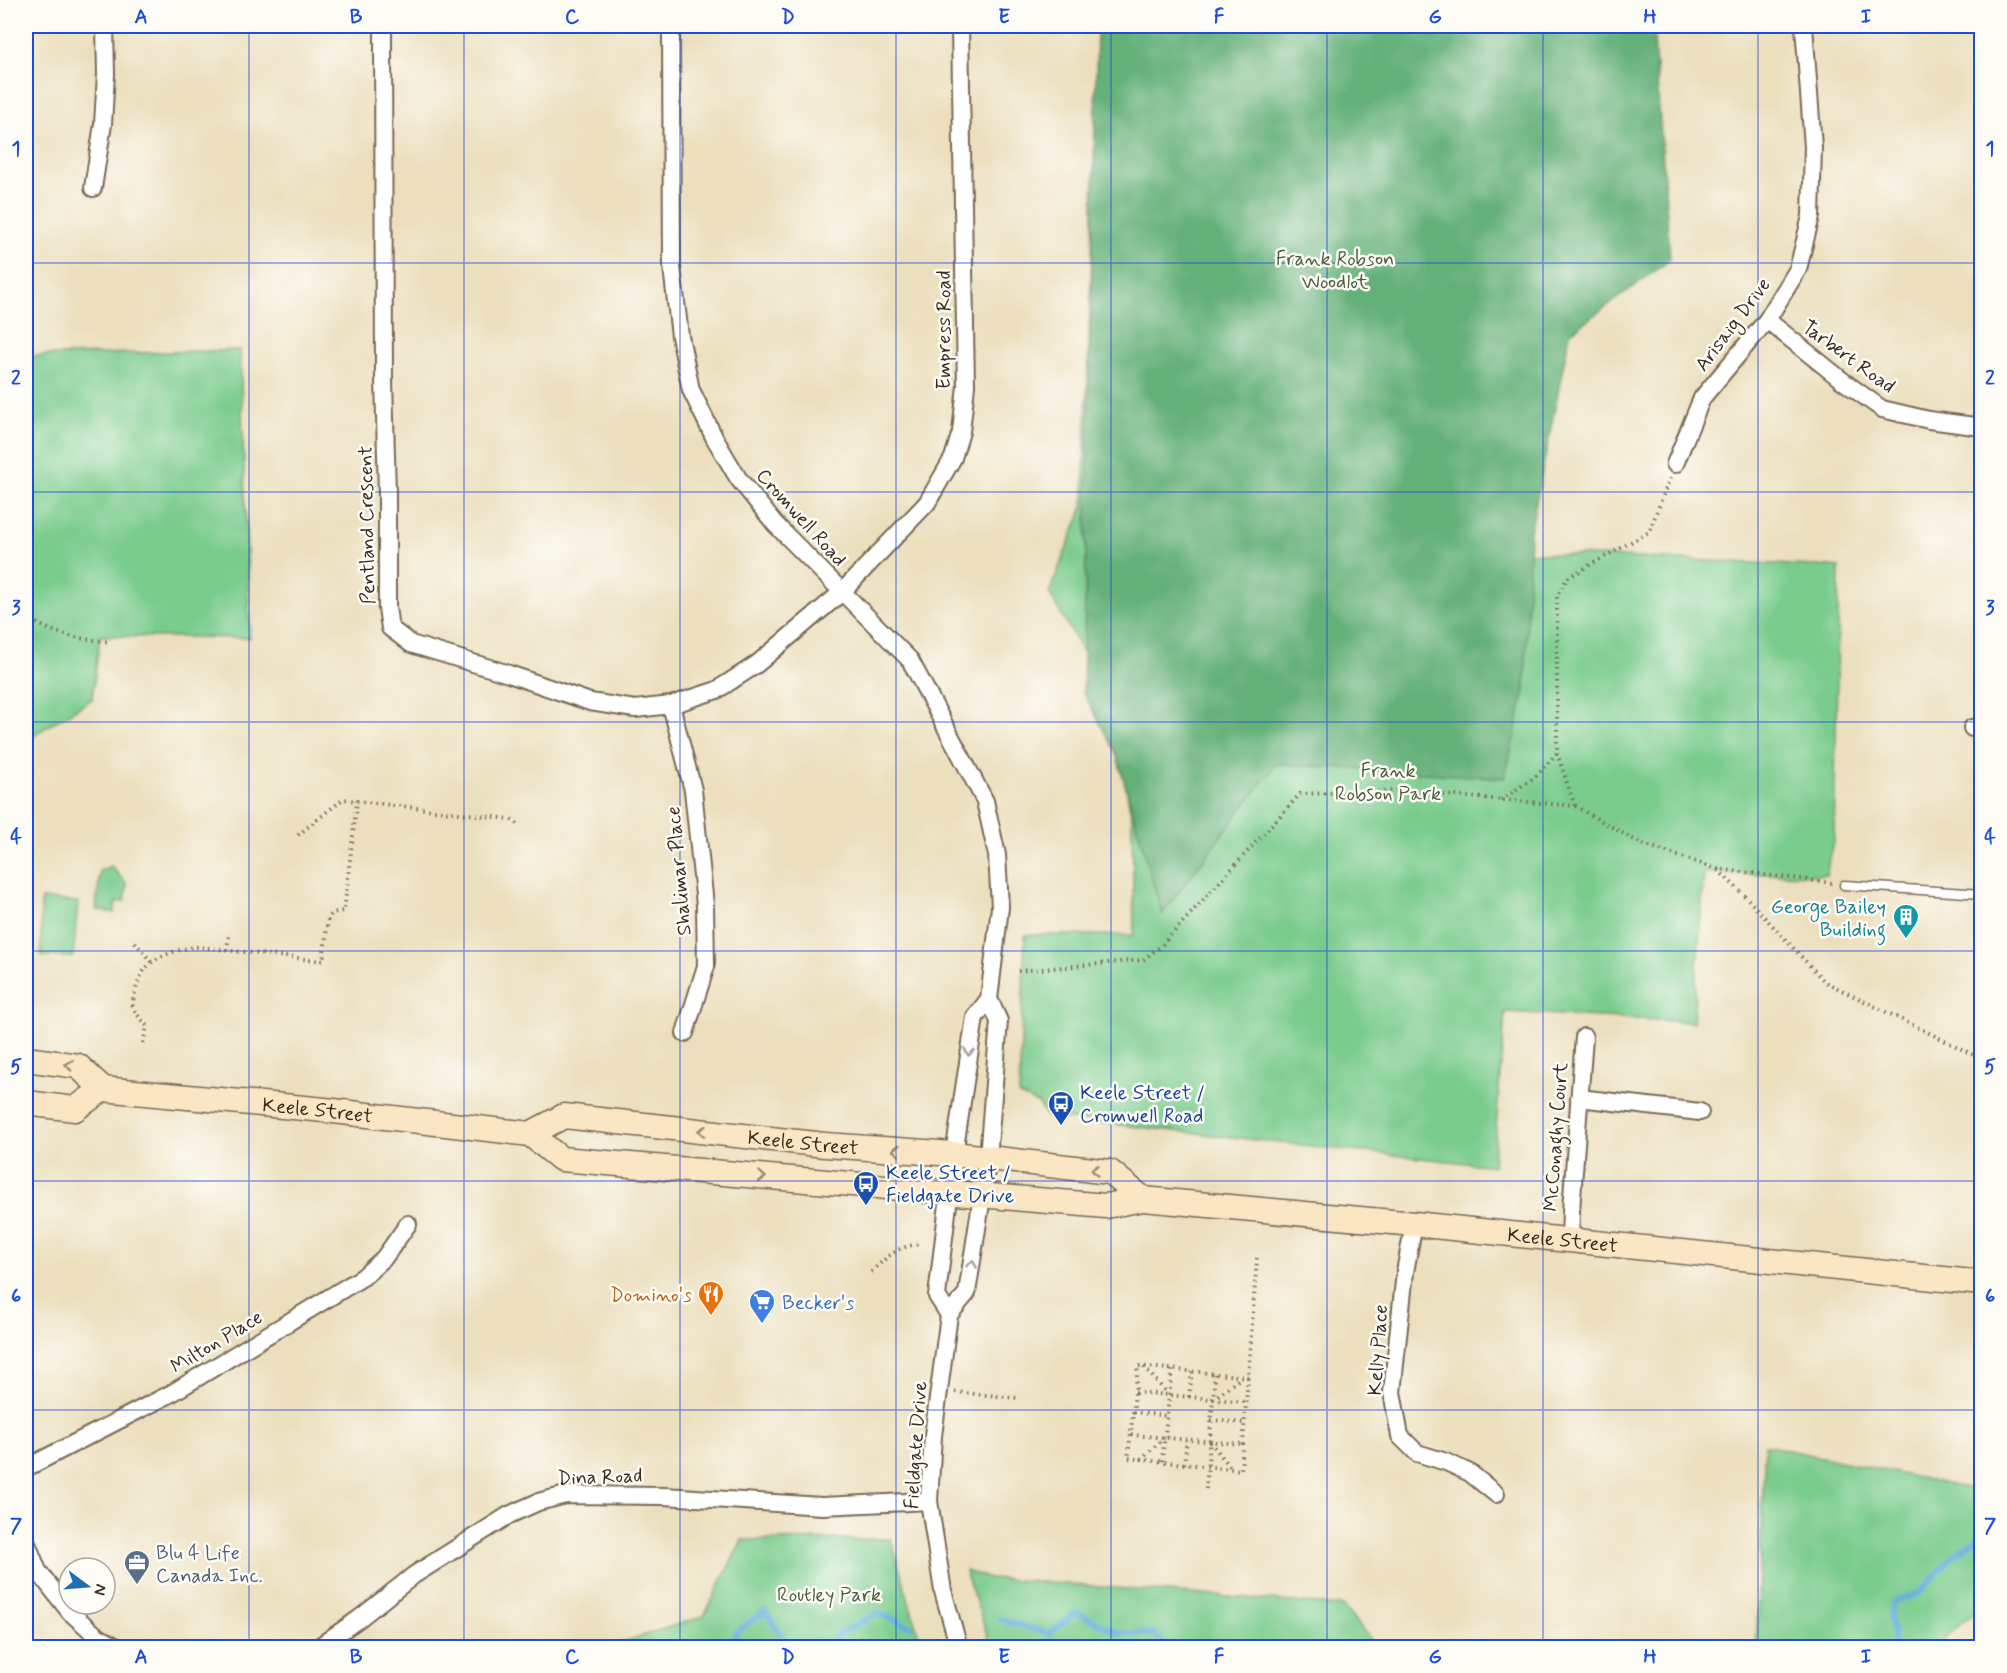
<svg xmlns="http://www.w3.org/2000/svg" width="2007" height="1673" font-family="Mynerve,sans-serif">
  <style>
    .green { fill: #7acc8d; stroke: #5a7b56; stroke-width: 1.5 }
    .forest { fill: #63b078; stroke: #4f6d4b; stroke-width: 1.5 }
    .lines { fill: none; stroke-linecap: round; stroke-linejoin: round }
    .stream { stroke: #62afdc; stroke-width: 6 }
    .service-casing { stroke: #796956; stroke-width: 11 }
    .minor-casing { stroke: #796956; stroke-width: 20 }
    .secondary-casing { stroke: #796956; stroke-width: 27 }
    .path { stroke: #796956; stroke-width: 4; stroke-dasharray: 1.5 4.5; stroke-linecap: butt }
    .service { stroke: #fff; stroke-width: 8 }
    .minor { stroke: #fff; stroke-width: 16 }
    .secondary { stroke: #fbe6c4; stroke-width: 24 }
    .oneway { stroke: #a79f9a }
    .oneway2 { stroke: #9b8871 }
    .grid { fill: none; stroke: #1d4ed8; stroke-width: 1.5; stroke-opacity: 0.55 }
    .labels { text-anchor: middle; stroke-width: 5; stroke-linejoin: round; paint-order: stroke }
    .park-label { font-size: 20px; fill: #4e5b3f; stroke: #fdfcf7 }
    .street-label { font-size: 20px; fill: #3b2a1e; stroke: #fdfcf7 }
    .culture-label { font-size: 20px; fill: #0d838f; stroke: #fdfcf7; text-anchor: end }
    .transit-label { font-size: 20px; fill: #164399; stroke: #fdfcf7; text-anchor: start }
    .food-label { font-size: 20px; fill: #c56008; stroke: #fdfcf7; text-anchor: end }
    .shop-label { font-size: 20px; fill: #366cbe; stroke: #fdfcf7; text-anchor: start }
    .service-label { font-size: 20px; fill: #4e5e75; stroke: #fdfcf7; text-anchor: start }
    .neatline { fill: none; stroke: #1d4ed8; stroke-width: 2 }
    .grid-label { font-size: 20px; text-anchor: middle; font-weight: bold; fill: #1d4ed8 }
  </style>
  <rect width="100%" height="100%" fill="#fdfcf7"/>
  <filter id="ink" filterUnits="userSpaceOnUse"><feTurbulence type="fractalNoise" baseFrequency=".0167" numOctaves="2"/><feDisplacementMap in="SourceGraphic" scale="12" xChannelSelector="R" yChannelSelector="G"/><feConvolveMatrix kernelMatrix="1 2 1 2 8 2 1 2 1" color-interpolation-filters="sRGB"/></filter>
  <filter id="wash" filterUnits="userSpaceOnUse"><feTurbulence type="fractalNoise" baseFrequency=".008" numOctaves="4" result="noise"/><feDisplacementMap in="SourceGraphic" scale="24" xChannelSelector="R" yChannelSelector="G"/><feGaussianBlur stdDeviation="1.35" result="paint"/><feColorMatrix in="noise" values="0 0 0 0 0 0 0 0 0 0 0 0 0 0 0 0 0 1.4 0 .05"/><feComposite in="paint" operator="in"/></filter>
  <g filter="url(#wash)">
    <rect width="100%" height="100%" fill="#ecdfbd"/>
    <g class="green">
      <polygon points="1100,26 1636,26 1665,188 1653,267 1543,347 1509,552 1839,567 1834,837 1826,875 1704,873 1693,1022 1505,1012 1493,1166 1047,1117 1039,1104 1019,1095 1025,935 1134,935 1132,820 1109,697 1049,593 1083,507"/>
      <polygon points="240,350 250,638 100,636 92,699 40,731 26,744 26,356"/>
      <polygon points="111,866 127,884 125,901 116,902 114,913 96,910 100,871"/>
      <polygon points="41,899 78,902 73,957 41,956"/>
      <polygon points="1765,1445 1981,1491 1981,1606 1935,1647 1756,1647"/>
      <polygon points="891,1539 922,1647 607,1647 704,1616 742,1540"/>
      <polygon points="965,1571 990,1578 1343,1606 1377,1647 992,1647"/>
    </g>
    <polygon class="forest" points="1097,26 1653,26 1670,260 1570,333 1530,532 1525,690 1505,778 1276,764 1162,914 1116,753 1083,692"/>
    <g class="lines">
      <g class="stream">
        <polyline points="1000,1619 1049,1634 1076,1612 1119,1633 1155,1634 1168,1648"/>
        <polyline points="731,1648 736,1632 765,1611 790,1648"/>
        <polyline points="832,1648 837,1635 877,1613 911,1627"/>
        <polyline points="1215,1648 1216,1641 1236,1648"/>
        <polyline points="1892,1648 1894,1642 1890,1619 1893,1601 1918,1594 1955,1554 1982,1536"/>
      </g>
    </g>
  </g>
  <g filter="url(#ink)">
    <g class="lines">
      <defs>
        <polyline id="service" points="1844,885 1982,894"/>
        <g id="minor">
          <polyline points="383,26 384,379 387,494 387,608 390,628 411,644 509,674 590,702 635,709 671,705 717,690 757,664 842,592 927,503 953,458 961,432 966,386 960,26"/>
          <polyline points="671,26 672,267 680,336 691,390 715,439 738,478 775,524 910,660 985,801 997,855 1000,907 989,999 999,1021 988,1158 967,1293 949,1315 933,1436 929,1501 943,1591 959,1648"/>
          <polyline points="93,188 103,124 106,74 105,26"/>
          <polyline points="1767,320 1843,381 1882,409 1929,420 1982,427"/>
          <polyline points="1675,464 1702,398 1767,320 1798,269 1811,216 1813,147 1804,26"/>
          <polyline points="671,705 693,790 705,905 706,966 685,1033"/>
          <polyline points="1972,728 1982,729"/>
          <polyline points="1579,1098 1700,1112"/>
          <polyline points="1414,1224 1405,1272 1392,1392 1400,1436 1417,1453 1446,1462 1470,1473 1496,1494"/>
          <polyline points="1570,1240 1571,1211 1584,1037"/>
          <polyline points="949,1315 937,1296 954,1154 975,1017 989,999"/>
          <polyline points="26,1468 172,1393 363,1277 384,1258 408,1224"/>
          <polyline points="26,1541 38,1571 70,1612 97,1636 119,1648"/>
          <polyline points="317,1648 360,1618 414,1575 509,1515 538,1502 566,1495 664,1496 822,1506 929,1501"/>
        </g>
        <g id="secondary">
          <path id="s1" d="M 26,1059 L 78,1066 L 103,1089 L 325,1110 L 530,1134 L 561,1159 L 1106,1206 L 1143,1199 L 1414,1224 L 1982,1283"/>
          <polyline points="26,1103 75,1109 103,1089"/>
          <path id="s2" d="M 530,1134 L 564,1116 L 825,1145 L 954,1154 L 1110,1172 L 1143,1199"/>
        </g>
      </defs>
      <use href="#service" class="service-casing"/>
      <use href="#minor" class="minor-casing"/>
      <use href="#secondary" class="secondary-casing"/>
      <g class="path">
        <path d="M 26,617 C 56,636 76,638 111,642"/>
        <polyline points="1557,753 1575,806"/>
        <polyline points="1501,800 1535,777 1557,753 1557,597 1567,578 1649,532 1670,478"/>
        <polyline points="298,835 343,799 357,801"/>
        <polyline points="1718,870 1743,894 1825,982 1982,1059"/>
        <polyline points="135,942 152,963"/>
        <polyline points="227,950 229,935"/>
        <polyline points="1018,971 1143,960 1161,946 1300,794 1398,791 1575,806 1640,843 1717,869 1833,883"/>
        <path d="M 143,1043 L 147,1026 C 142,1020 135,1013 133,1006 C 132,1002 134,997 135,993 C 137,984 141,974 147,967 C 156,956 184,947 199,947 L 323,961 L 328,919 L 332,913 L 344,911 L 357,801 L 510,819 L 520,825"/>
        <path d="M 871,1272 C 889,1255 897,1246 922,1244"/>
        <polyline points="1144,1367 1168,1394"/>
        <polyline points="1248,1377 1138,1366 1128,1458 1241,1470 1257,1258"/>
        <polyline points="955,1392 1017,1398"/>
        <polyline points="1135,1392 1246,1402"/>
        <polyline points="1189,1397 1192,1371"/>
        <polyline points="1213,1399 1242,1377"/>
        <polyline points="1133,1412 1167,1416"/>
        <polyline points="1211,1420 1244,1423"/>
        <polyline points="1131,1435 1242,1444"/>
        <polyline points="1210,1442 1232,1469"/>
        <polyline points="1141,1459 1164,1438"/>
        <polyline points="1162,1461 1172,1370"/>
        <polyline points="1184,1464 1187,1440"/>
        <polyline points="1206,1489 1215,1374"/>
      </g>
      <use href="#service" class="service"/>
      <use href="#minor" class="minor"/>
      <use href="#secondary" class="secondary"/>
    </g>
    <defs><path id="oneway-chevron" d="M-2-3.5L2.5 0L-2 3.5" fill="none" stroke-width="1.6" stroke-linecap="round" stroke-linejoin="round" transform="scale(1.5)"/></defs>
    <g class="oneway">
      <use href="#oneway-chevron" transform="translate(969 1052) rotate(98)"/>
      <use href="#oneway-chevron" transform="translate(972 1264) rotate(-81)"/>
    </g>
    <g class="oneway2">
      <use href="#oneway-chevron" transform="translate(69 1065) rotate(-172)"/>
      <use href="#oneway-chevron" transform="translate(702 1131) rotate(-174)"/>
      <use href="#oneway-chevron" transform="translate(896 1150) rotate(-176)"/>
      <use href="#oneway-chevron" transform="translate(1095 1170) rotate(-174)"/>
      <use href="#oneway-chevron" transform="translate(762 1177) rotate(5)"/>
    </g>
  </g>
  <path class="grid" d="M 249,26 L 249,1648M 464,26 L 464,1648M 680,26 L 680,1648M 896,26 L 896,1648M 1111,26 L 1111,1648M 1327,26 L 1327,1648M 1543,26 L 1543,1648M 1758,26 L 1758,1648M 26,263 L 1982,263M 26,492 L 1982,492M 26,722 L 1982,722M 26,951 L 1982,951M 26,1181 L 1982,1181M 26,1410 L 1982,1410"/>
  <defs>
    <symbol id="building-pin" viewBox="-11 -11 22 30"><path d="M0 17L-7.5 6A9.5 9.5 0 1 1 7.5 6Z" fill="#0f9aa8" stroke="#fdfcf7"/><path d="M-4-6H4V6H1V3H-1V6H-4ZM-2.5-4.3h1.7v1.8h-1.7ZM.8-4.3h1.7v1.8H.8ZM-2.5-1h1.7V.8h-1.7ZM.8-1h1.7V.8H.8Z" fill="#fff"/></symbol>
    <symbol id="bus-pin" viewBox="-11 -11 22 30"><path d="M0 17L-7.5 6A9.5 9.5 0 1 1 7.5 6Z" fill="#1a4fb4" stroke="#fdfcf7"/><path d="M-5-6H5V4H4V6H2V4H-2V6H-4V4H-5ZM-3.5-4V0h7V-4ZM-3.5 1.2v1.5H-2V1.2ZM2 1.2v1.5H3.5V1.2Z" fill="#fff"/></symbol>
    <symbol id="restaurant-pin" viewBox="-11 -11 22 30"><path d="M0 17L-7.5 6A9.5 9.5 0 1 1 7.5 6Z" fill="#e8710a" stroke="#fdfcf7"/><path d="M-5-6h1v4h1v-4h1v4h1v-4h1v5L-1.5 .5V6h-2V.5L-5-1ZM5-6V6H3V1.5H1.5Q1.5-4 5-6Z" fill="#fff"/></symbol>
    <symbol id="supermarket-pin" viewBox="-11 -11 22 30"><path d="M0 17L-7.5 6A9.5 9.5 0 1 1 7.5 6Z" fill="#3f7fe0" stroke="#fdfcf7"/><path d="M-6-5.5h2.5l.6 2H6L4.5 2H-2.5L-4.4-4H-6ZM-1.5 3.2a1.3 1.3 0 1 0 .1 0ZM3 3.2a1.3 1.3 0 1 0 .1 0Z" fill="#fff"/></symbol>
    <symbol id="office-pin" viewBox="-11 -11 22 30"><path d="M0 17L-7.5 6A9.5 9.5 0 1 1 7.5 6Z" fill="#5c6f8a" stroke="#fdfcf7"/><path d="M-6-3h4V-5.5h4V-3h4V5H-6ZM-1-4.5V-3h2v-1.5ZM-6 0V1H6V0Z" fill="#fff"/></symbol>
  </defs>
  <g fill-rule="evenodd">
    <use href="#building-pin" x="1891" y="902" width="30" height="40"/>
    <use href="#bus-pin" x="1046" y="1089" width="30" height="40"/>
    <use href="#bus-pin" x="851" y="1169" width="30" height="40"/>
    <use href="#restaurant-pin" x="696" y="1279" width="30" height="40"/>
    <use href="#supermarket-pin" x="747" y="1287" width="30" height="40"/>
    <use href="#office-pin" x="122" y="1548" width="30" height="40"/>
  </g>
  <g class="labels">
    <g class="park-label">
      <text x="1335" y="265">Frank Robson<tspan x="1335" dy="23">Woodlot</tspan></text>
      <text x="1388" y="777">Frank<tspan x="1388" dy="23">Robson Park</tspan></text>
      <text x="829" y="1601">Routley Park</text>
    </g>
    <g class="street-label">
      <text transform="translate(1732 324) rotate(-53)" y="7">Arisaig Drive</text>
      <text transform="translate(943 330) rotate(-90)" y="7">Empress Road</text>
      <text transform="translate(1849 356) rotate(36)" y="7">Tarbert Road</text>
      <text transform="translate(802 517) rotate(48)" y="7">Cromwell Road</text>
      <text transform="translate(366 525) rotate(-91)" y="7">Pentland Crescent</text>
      <text transform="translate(678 871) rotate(-95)" y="7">Shalimar Place</text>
      <text dy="7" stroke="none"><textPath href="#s1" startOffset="302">Keele Street</textPath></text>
      <text transform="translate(1555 1137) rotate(-86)" y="7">McConaghy Court</text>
      <text dy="7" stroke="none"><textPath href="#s2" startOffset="279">Keele Street</textPath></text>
      <text dy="7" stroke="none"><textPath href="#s1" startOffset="1562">Keele Street</textPath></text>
      <text transform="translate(216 1341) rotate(-31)" y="7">Milton Place</text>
      <text transform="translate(1377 1350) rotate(-86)" y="7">Kelly Place</text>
      <text transform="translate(915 1445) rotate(-86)" y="7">Fieldgate Drive</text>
      <text transform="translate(600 1476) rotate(-2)" y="7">Dina Road</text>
    </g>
    <g class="culture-label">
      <text x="1886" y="913">George Bailey<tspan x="1886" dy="23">Building</tspan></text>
    </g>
    <g class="transit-label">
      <text x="1080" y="1099">Keele Street /<tspan x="1080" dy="23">Cromwell Road</tspan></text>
      <text x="886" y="1179">Keele Street /<tspan x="886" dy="23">Fieldgate Drive</tspan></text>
    </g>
    <g class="food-label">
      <text x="692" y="1301">Domino's</text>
    </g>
    <g class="shop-label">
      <text x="782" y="1309">Becker's</text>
    </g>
    <g class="service-label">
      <text x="156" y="1559">Blu 4 Life<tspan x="156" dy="23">Canada Inc.</tspan></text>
    </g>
  </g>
  <rect width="2007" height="1673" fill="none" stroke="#fdfcf7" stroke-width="66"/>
  <g transform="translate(87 1586) rotate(106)"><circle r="28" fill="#fdfcf7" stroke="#afa8a0" stroke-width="1.5"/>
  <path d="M0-4.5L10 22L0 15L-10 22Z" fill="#1f6fb2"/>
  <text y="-9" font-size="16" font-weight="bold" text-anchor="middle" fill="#3b2a1e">N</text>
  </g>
  <rect x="33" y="33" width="1941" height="1607" class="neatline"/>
  <g class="grid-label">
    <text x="141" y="23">A</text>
    <text x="356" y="23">B</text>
    <text x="572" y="23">C</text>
    <text x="788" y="23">D</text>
    <text x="1004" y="23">E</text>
    <text x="1219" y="23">F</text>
    <text x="1435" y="23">G</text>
    <text x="1650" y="23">H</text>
    <text x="1866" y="23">I</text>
    <text x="16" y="155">1</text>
    <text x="1990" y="155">1</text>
    <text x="16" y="384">2</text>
    <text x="1990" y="384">2</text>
    <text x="16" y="614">3</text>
    <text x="1990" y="614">3</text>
    <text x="16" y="843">4</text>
    <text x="1990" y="843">4</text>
    <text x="16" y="1073">5</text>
    <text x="1990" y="1073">5</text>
    <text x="16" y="1302">6</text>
    <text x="1990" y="1302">6</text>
    <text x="16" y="1532">7</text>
    <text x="1990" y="1532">7</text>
    <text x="141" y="1663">A</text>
    <text x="356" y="1663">B</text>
    <text x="572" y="1663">C</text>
    <text x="788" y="1663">D</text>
    <text x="1004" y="1663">E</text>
    <text x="1219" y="1663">F</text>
    <text x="1435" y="1663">G</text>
    <text x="1650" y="1663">H</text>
    <text x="1866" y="1663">I</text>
  </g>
</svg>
